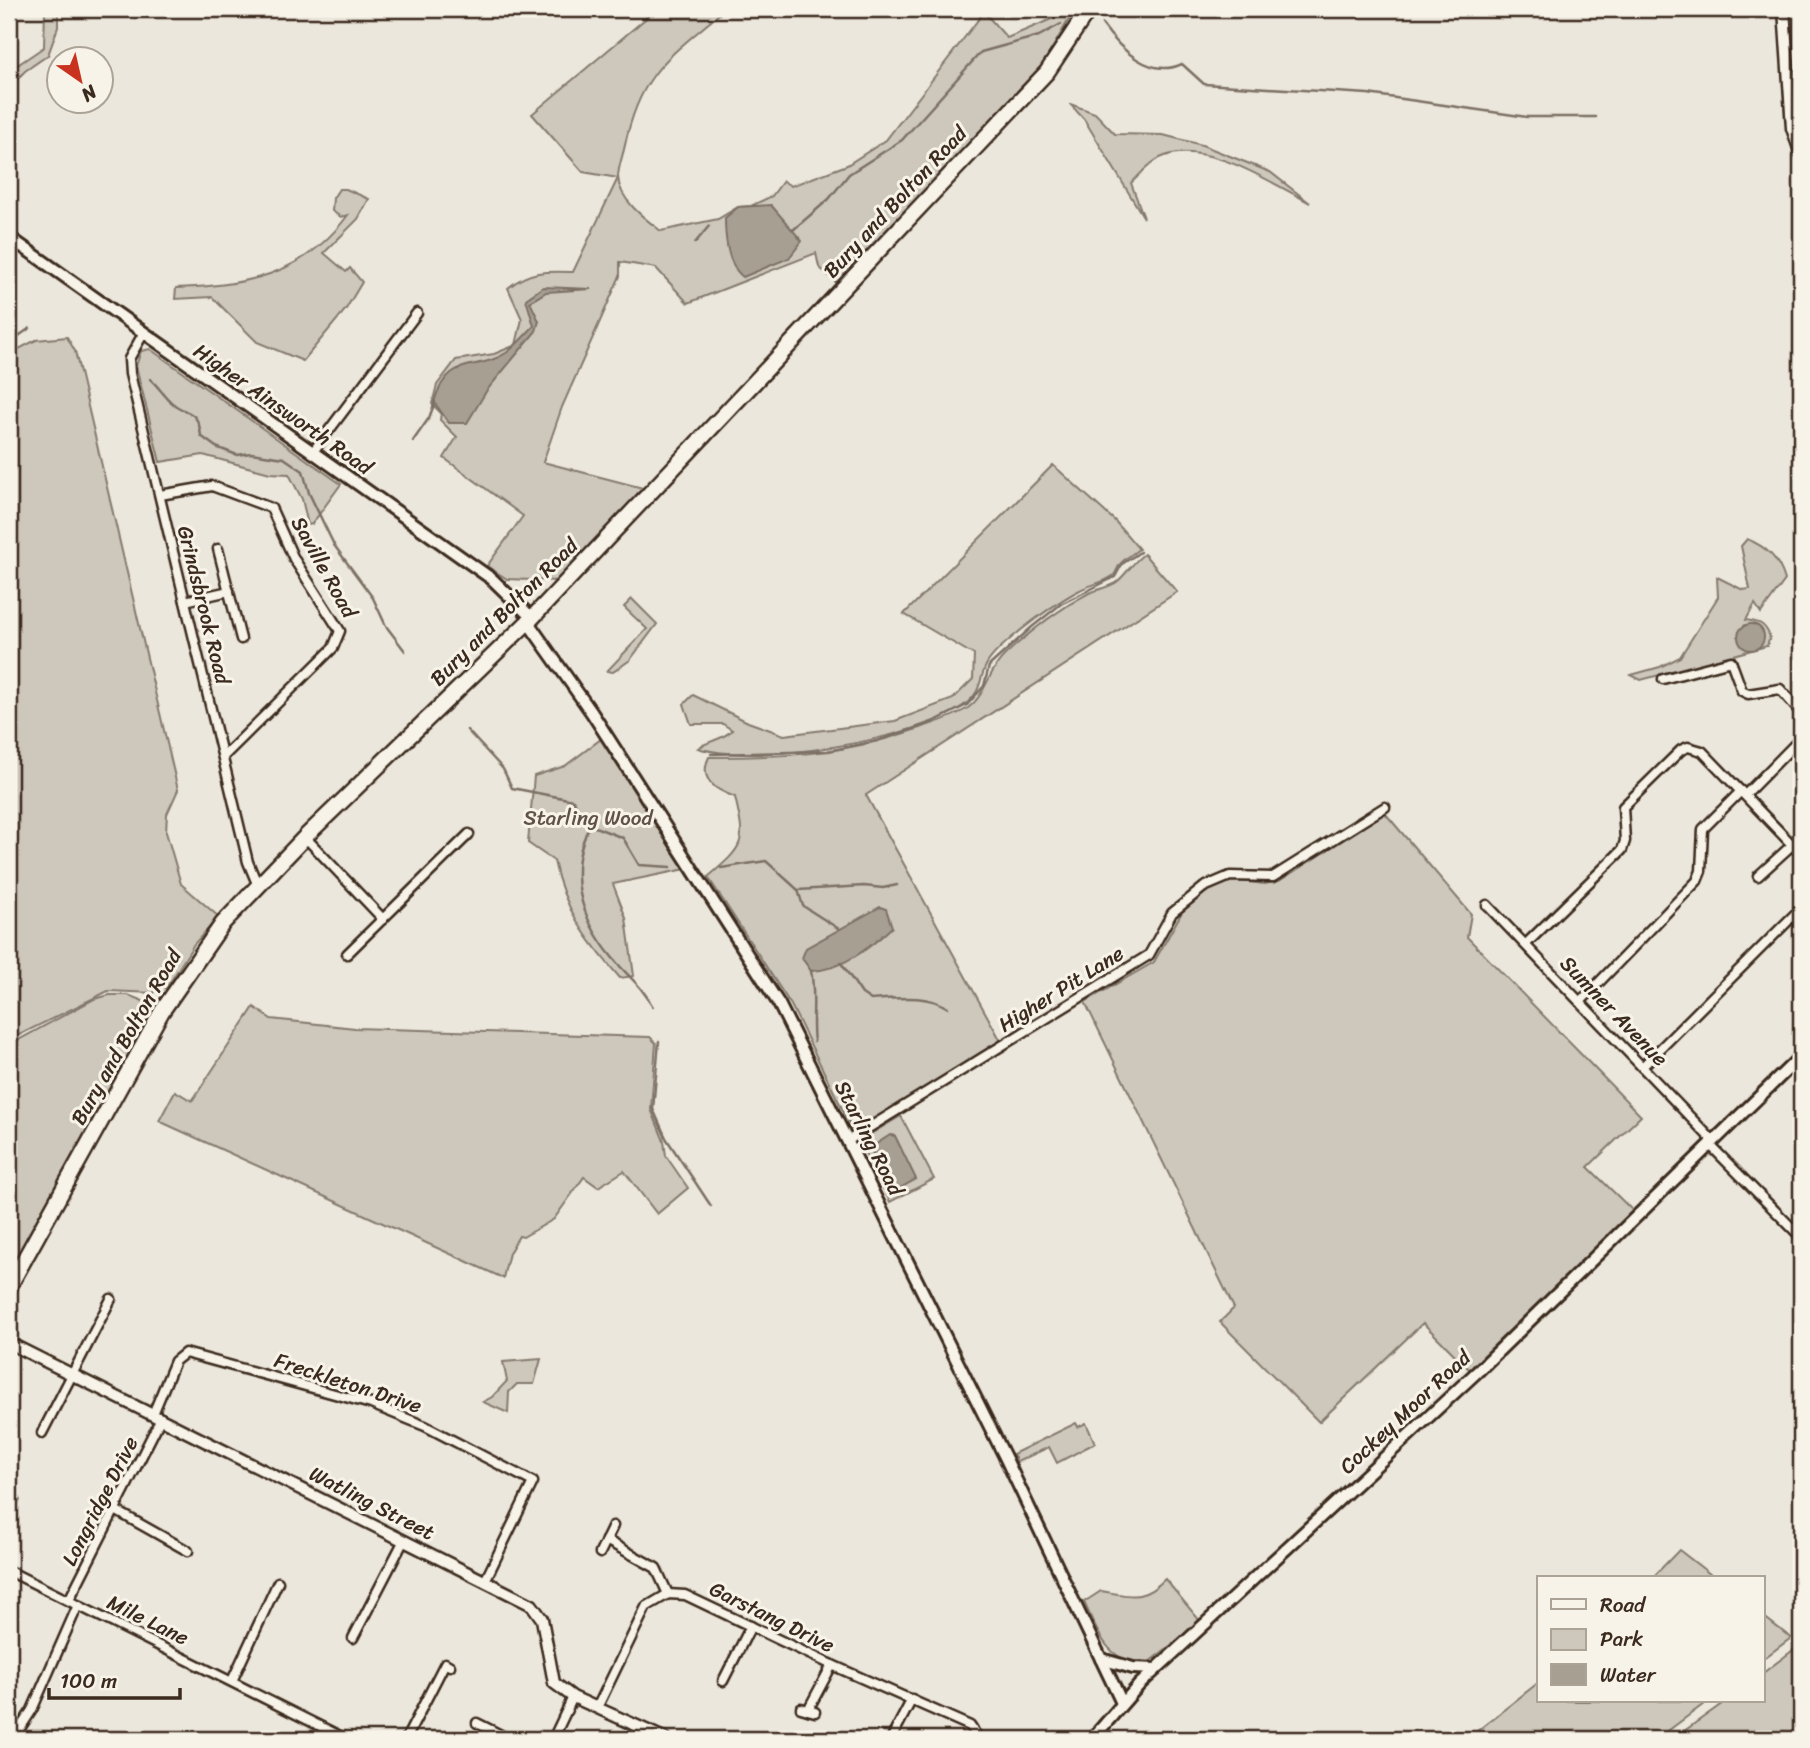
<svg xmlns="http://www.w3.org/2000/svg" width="1810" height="1748" font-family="Sriracha,sans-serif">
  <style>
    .green { fill: #cec8bc; stroke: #84796d; stroke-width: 2 }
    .water { fill: #a89f93; stroke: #7c7064; stroke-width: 2 }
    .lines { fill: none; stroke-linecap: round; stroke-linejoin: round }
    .stream { stroke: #7c7064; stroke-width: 2.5 }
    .minor-casing { stroke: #3b2a1e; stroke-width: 13 }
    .tertiary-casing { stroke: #3b2a1e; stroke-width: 15 }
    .secondary-casing { stroke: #3b2a1e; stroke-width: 16 }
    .trunk-casing { stroke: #3b2a1e; stroke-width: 19 }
    .minor { stroke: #f7f3e8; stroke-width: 8 }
    .tertiary { stroke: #f7f3e8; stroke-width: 10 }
    .secondary { stroke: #f7f3e8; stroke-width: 10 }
    .trunk { stroke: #f7f3e8; stroke-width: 14 }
    .labels { text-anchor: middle; stroke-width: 6; stroke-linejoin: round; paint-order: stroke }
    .street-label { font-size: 21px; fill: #3b2a1e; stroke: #f7f3e8 }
    .park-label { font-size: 21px; fill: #605246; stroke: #f7f3e8 }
  </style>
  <rect width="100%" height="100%" fill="#ece7dc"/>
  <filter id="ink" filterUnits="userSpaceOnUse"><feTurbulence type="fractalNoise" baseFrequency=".0143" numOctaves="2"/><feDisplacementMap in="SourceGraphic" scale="14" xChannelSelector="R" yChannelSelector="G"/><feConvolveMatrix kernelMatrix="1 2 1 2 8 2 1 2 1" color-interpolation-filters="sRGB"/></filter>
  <g filter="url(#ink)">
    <g class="green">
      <polygon points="45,9 58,9 58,27 48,55 25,71 9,88 13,68 44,47"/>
      <path d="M 657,9 L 725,9 C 670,57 641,70 625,145 C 623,155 618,168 618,177 C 619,200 645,219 661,231 L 718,219 L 738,207 L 751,206 L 772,196 L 783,181 L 791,186 L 847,165 L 886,140 L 984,12 L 1007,38 L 1075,9 L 1042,66 L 837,283 L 819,267 L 816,253 L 688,303 L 656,268 L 620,262 L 620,276 L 562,407 L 543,462 L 643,488 L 558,581 L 507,579 L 487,566 L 523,516 L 444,458 L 457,437 L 440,420 L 441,413 L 432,404 L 437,385 L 456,360 L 494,354 L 516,345 L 522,319 L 508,288 C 529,270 547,271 573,272 L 618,178 L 583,172 L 532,114 Z"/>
      <path d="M 1070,104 L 1095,113 L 1115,134 L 1163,135 L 1202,145 L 1270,172 L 1310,203 C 1272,183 1203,137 1160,158 C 1149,163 1140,175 1131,183 L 1144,218 L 1084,119 Z"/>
      <path d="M 339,189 L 346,189 L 369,199 L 358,219 L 324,253 L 346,272 L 350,268 L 362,282 L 346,309 L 303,361 L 257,342 L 212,297 L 175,299 L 176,288 C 247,285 303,276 348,215 L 341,217 L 332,211 L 333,198 Z"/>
      <polygon points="67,337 75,351 178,790 167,814 166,832 181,884 219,917 194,944 166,989 159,985 154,993 108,991 9,1040 9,354 36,340"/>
      <polygon points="150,349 341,484 312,524 308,525 302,499 289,474 270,473 203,455 160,462 136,366 141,351"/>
      <path d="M 1053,465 L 1115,521 L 1139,549 C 1134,553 1127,557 1122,562 C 1118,565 1117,571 1114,575 C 1107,582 1089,585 1080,590 C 1058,601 1001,642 988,662 C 979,676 983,690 967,703 C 918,741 756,766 698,748 C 710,740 723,740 732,730 L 723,724 L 691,724 L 684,704 L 693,695 L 748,722 L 784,735 L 895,721 L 953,699 L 973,679 L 974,655 L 904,614 Z"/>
      <path d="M 1747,539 C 1767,547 1779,559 1785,580 L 1761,613 L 1755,604 L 1746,620 C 1759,622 1765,623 1770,637 L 1767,646 L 1641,680 L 1631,675 L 1660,667 L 1680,657 L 1718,597 L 1717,577 L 1743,590 L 1750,589 L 1741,546 Z"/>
      <path d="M 1144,554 L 1177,592 L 866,795 L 1002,1043 L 854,1133 L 791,1005 L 708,877 C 745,845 746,844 735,797 C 716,790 698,780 709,757 C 785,757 842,755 914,730 C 932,724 952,718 968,708 C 986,695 988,671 1004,656 C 1028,633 1059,609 1089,593 C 1098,589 1111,587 1118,581 C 1128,572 1133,562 1144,554 Z"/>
      <polygon points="632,599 657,624 630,660 613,672 607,671 647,629 624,607"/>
      <path d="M 601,739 L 686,869 L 613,884 L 626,918 L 634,976 L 620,978 C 588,941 564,910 554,861 L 528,843 L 534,776 L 565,766 Z"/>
      <polygon points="1385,813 1471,914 1467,937 1641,1116 1588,1167 1634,1212 1470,1370 1423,1323 1319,1422 1220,1322 1234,1308 1085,1002 1154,962 1182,912 1202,894 1230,880 1265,884 1279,881"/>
      <polygon points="110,995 128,995 148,1003 142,1013 150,1015 9,1271 9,1045 94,999"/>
      <polygon points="254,1007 271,1019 355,1028 650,1037 656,1043 651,1109 664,1141 666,1156 688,1188 657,1214 624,1171 598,1187 584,1177 554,1219 523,1237 519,1236 509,1253 503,1278 159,1121 175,1091 192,1101"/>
      <polygon points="901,1116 934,1179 890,1202 859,1141"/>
      <polygon points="541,1359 534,1384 517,1384 509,1392 508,1413 483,1402 492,1397 507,1381 503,1362"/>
      <polygon points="1076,1423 1078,1427 1086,1423 1095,1443 1057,1463 1049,1447 1017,1462 1013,1454"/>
      <polygon points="1679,1550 1715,1578 1652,1578"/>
      <path d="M 1165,1579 L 1201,1622 L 1149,1662 C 1109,1667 1098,1633 1084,1602 L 1101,1591 C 1131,1596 1142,1602 1165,1579 Z"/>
      <polygon points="1763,1616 1791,1638 1763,1659"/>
      <polygon points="1801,1644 1801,1739 1673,1739 1726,1701 1763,1701 1763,1673"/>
      <polygon points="1539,1682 1539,1701 1708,1701 1657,1739 1467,1739"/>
    </g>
    <g class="water">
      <path d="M 771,205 L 802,241 L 789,258 L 743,277 C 727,265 725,237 725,218 L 738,207 Z"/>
      <path d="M 543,287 L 591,289 L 546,292 L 530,302 L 539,321 L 536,331 L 487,390 L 467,423 L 449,423 L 434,402 C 449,353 475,373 506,353 C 516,346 525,335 534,326 L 526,299 Z"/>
      <circle cx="1751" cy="637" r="13"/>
      <path d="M 880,907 L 886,909 L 892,927 C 870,948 842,970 811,971 L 802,958 L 806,948 Z"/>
      <polygon points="890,1135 895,1136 916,1179 893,1192 870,1148"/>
    </g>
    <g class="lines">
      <g class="stream">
        <path d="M 1102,24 C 1120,49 1150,79 1182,64 L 1204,84 L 1368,94 L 1527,117 L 1596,117"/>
        <polyline points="793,230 829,199 849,174 902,140 981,52 1039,36 1061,24"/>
        <polyline points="695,243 709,226"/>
        <polyline points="9,348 13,340 30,328"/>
        <path d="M 150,379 C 157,385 162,393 169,400 C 185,417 198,406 201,436 L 216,447 L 237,455 L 251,453 L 284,458 L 303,471 L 309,493 L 334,545 L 373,598 L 386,626 L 405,651"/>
        <polyline points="413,441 429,418 435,402"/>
        <polyline points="467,730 503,769 512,788 573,800 590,825 623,838 639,865 671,867"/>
        <polyline points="711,754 828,751 877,741 933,722 967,705 984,686 989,666 1032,627 1061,604 1115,577 1122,564 1140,552"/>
        <path d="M 590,825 C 566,871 580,918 612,957 C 628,977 640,983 653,1007"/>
        <polyline points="721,868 766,861 798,890 864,886 883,888 897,885"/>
        <polyline points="798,890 803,906 839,929"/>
        <path d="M 841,963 L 862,994 L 871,1000 C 896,999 925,993 948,1008"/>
        <path d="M 811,971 C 816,996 811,1017 814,1042"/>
        <polyline points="659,1041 653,1109 666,1138 711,1206"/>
      </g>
      <defs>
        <g id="minor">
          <polyline points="143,334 129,359 130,374 248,862 258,886"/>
          <polyline points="312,453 417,313"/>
          <polyline points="160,495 212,486 271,508 294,559 340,631 333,648 224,756"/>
          <polyline points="218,549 241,639"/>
          <polyline points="185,601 229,591"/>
          <polyline points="1663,679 1731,661 1742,691 1748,694 1780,689 1801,713"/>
          <polyline points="1745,795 1801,738"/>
          <polyline points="305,837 383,919"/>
          <polyline points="1758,876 1792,845"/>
          <polyline points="1487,905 1714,1142"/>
          <polyline points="1526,944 1622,850 1625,841 1623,807 1681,750 1688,747 1702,751 1801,854"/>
          <polyline points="347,954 469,834"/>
          <polyline points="1580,1002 1697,881 1701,871 1703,829 1741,791"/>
          <polyline points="1642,1067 1801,908"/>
          <polyline points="849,1140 1149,955 1172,913 1204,887 1230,876 1273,877 1385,807"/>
          <polyline points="1711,1146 1801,1237"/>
          <polyline points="153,1414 175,1361 185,1353 371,1404 425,1426 533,1482 485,1581"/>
          <polyline points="42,1433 111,1299"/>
          <polyline points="9,1509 14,1499"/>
          <polyline points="115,1510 188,1551"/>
          <polyline points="606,1540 656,1568 668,1594"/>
          <polyline points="600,1553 613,1526"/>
          <polyline points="9,1571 346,1739"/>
          <polyline points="69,1600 161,1418"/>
          <polyline points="353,1638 404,1540"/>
          <polyline points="232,1681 278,1582"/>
          <polyline points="723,1681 751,1626"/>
          <polyline points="597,1708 646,1607 668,1594 685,1595 832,1665 970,1726 979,1739"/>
          <polyline points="801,1708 815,1712"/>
          <polyline points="808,1710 832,1665"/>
          <polyline points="477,1723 509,1739"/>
          <polyline points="13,1739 32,1710 78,1605"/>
          <polyline points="406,1739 445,1663 450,1666"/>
          <polyline points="553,1739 573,1697"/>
          <polyline points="891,1739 912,1699"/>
        </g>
        <g id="tertiary">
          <polyline points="1784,9 1792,128 1801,154"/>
          <polyline points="9,1343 532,1605 542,1619 554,1683 573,1697 666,1739"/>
          <polyline points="1097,1733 1107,1739"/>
        </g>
        <g id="secondary">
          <polyline points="9,237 492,579 532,618"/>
          <polyline points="527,621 592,713 779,1004 1006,1459 1122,1703"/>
          <polyline points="1101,1659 1133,1668 1156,1669"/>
          <polyline points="1092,1739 1139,1685 1477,1372 1801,1056"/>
        </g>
        <polyline id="trunk" points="9,1287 162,1011 223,923 305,837 532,618 1047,72 1089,9"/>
      </defs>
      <use href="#minor" class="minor-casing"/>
      <use href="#tertiary" class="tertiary-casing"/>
      <use href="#secondary" class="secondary-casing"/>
      <use href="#trunk" class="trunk-casing"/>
      <use href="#minor" class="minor"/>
      <use href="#tertiary" class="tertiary"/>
      <use href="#secondary" class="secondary"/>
      <use href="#trunk" class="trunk"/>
    </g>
  </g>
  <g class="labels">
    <g class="street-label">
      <text transform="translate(895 202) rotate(-47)" y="7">Bury and Bolton Road</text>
      <text transform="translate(283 409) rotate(35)" y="7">Higher Ainsworth Road</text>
      <text transform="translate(324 567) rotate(61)" y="7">Saville Road</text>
      <text transform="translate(204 605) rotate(76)" y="7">Grindsbrook Road</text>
      <text transform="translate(504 612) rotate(-45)" y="7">Bury and Bolton Road</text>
      <text transform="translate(1061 989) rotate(-32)" y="7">Higher Pit Lane</text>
      <text transform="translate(1614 1011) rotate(46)" y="7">Sumner Avenue</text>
      <text transform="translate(126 1037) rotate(-60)" y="7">Bury and Bolton Road</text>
      <text transform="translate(869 1138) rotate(63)" y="7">Starling Road</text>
      <text transform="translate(348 1383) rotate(18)" y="7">Freckleton Drive</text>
      <text transform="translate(1405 1412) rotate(-43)" y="7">Cockey Moor Road</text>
      <text transform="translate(100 1501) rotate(-63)" y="7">Longridge Drive</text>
      <text transform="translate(372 1503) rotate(27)" y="7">Watling Street</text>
      <text transform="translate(772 1617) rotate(26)" y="7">Garstang Drive</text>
      <text transform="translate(148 1620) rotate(26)" y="7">Mile Lane</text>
    </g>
    <g class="park-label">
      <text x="588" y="825">Starling Wood</text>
    </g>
  </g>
  <rect width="1810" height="1748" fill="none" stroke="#f7f3e8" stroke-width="35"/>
  <rect x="18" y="18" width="1775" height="1713" fill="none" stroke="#3b2a1e" stroke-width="2.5" filter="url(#ink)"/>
  <rect x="1537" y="1576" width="228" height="126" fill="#f7f3e8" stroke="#aca397" stroke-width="2"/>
  <rect x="1551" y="1599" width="35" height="10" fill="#f7f3e8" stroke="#aca397" stroke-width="2"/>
  <text x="1600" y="1612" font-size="21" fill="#3b2a1e">Road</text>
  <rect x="1551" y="1629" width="35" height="21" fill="#cec8bc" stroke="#aca397" stroke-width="2"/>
  <text x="1600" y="1646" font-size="21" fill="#3b2a1e">Park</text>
  <rect x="1551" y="1664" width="35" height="21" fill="#a89f93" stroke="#aca397" stroke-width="2"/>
  <text x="1600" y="1682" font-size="21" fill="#3b2a1e">Water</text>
  <g transform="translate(80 80) rotate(146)"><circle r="33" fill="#f7f3e8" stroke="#aca397" stroke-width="2"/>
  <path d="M0-5L12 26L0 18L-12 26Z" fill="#c8321e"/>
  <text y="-10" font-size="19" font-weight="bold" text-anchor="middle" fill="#3b2a1e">N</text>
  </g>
  <path d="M49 1688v10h131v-10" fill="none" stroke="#3b2a1e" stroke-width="3.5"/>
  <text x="60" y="1688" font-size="21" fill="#3b2a1e" stroke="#f7f3e8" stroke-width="5" paint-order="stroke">100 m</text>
</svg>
